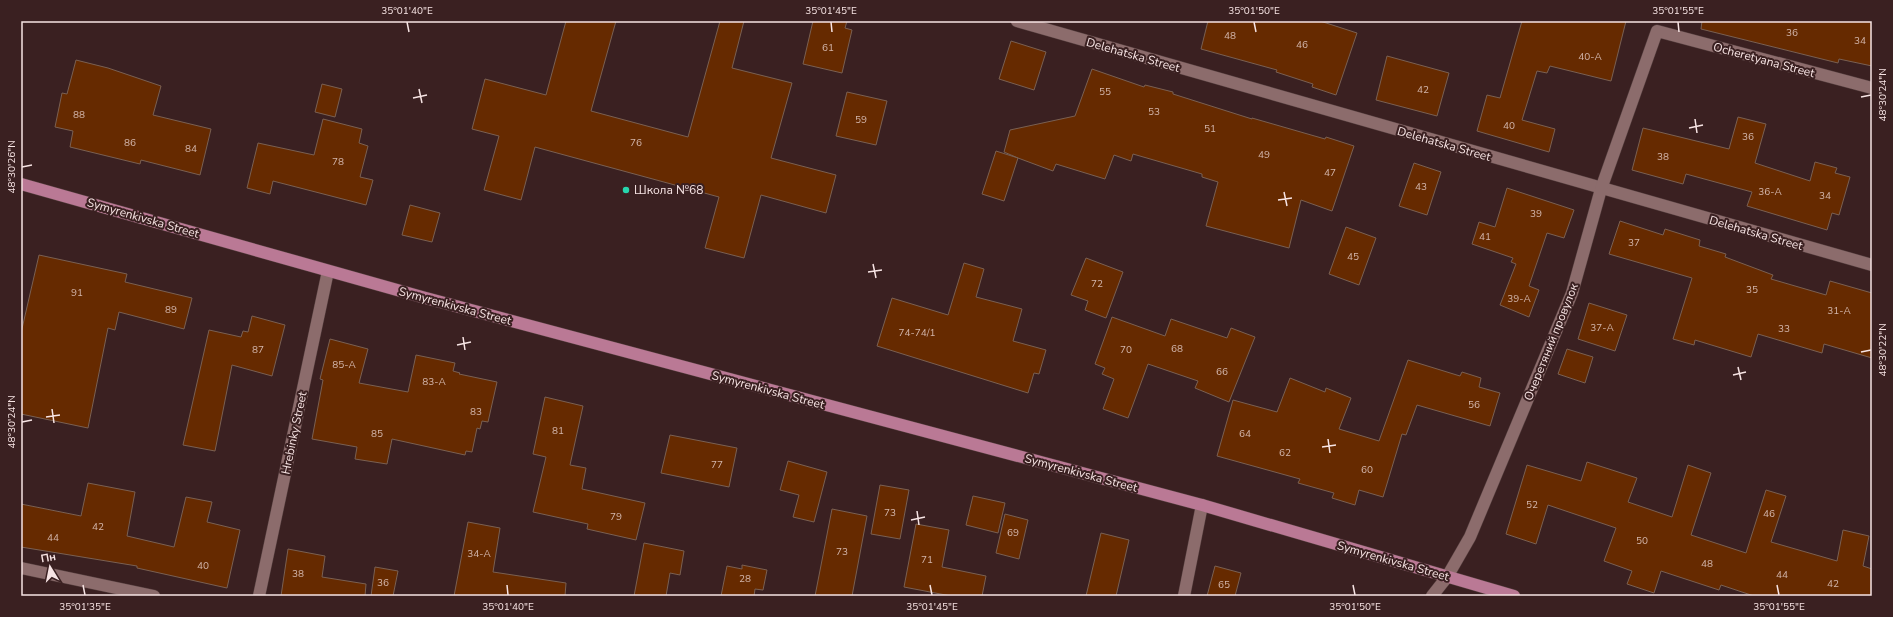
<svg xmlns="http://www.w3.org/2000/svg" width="1893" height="617" font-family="'Nunito Sans',sans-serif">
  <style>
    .building { fill: #662a00; stroke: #7a6052 }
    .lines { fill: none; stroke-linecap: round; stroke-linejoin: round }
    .minor-casing { stroke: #543e3e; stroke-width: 13 }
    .major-casing { stroke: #543e3e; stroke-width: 13 }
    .minor { stroke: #8c6c6c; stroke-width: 12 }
    .major { stroke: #ba7995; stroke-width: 12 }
    .ticks { fill: none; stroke: #f7e4e4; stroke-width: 1.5 }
    .poi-dot { fill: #27d5ad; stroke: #3a2021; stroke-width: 1.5 }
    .labels { text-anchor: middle; stroke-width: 4; stroke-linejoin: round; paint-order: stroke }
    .number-label { font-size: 10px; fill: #d3b6ab }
    .street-label { font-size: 12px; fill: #f7e4e4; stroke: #3a2021 }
    .poi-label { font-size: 12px; fill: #f7e4e4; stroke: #3a2021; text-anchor: start }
    .neatline { fill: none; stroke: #f7e4e4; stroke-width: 1.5 }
    .ticks-label { font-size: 10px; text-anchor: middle; fill: #f7e4e4 }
  </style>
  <rect width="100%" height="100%" fill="#3a2021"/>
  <g class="building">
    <polygon points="566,21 616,21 591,111 688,137 720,21 744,21 732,68 792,83 771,158 836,175 826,213 761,195 744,258 705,248 719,197 535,147 521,200 484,190 499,136 472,129 485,79 546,95"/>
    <polygon points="813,21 847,21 845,28 852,30 842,73 803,64"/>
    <polygon points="1208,21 1320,21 1357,33 1336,95 1312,87 1313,84 1276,72 1277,70 1201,49"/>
    <polygon points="1522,21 1626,21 1611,81 1550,66 1547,73 1537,71 1522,120 1555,129 1549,152 1477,131 1487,95 1500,98"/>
    <polygon points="1702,21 1872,21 1872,66 1839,59 1838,63 1701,29"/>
    <polygon points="1011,41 1046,52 1034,90 999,79"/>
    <polygon points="1387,56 1449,73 1437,116 1376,100"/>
    <polygon points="76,60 108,68 161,86 153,115 211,129 200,175 141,160 140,164 70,147 73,131 55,127 62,93 67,94"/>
    <polygon points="1092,69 1144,87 1145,85 1173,92 1173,94 1252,119 1252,118 1325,139 1326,137 1354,146 1332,211 1301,200 1289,248 1206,226 1218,182 1202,177 1202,174 1133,154 1131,161 1114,155 1105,179 1056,164 1053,171 1018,158 1004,201 982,194 996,151 1018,158 1004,152 1010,130 1075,116"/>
    <polygon points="322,84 342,89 335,117 315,112"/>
    <polygon points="847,92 887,101 876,145 836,136"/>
    <polygon points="1738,117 1766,124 1755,163 1810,181 1815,162 1837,168 1835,173 1850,177 1839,215 1832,213 1827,230 1747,206 1752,192 1686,174 1683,184 1632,170 1643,128 1729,149"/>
    <polygon points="323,119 362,129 359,143 368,146 360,177 373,180 366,205 273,181 270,194 247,188 258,143 314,155"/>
    <polygon points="1414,163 1441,172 1427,215 1399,206"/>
    <polygon points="1507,188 1574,210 1564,238 1547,233 1529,286 1539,290 1529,317 1500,305 1516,264 1511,262 1513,258 1472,244 1479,222 1495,227"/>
    <polygon points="410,205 440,213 432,242 402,235"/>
    <polygon points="1620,221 1663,235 1665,229 1700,240 1699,246 1726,254 1725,257 1773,275 1771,279 1826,295 1830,281 1872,293 1872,358 1824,344 1822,353 1758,334 1751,357 1695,340 1694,345 1673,339 1692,278 1609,254"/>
    <polygon points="1346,227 1376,238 1359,285 1329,274"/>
    <polygon points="39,255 127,274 125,282 192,298 184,329 119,312 115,330 108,328 88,428 21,414 21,333"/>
    <polygon points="1086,258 1123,272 1106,318 1085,310 1088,301 1071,295"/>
    <polygon points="964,263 984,269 976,297 1022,309 1013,341 1046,350 1039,374 1034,373 1028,393 877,346 892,298 948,315"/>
    <polygon points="1589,303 1627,315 1615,351 1578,339"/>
    <polygon points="252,316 285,325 272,376 232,365 215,451 183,445 209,330 241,337 243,331 248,332"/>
    <polygon points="1112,317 1165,336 1171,319 1227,338 1231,328 1255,337 1229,402 1195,388 1198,381 1148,364 1128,418 1103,409 1114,379 1102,374 1105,368 1095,364"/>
    <polygon points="330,339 368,349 359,383 408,392 416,355 455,363 453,371 460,373 459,374 497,382 488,422 482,421 480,429 477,428 472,452 466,451 465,455 392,439 387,464 355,459 357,447 312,439 323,380 320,379"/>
    <polygon points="1567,349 1593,357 1585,383 1558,374"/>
    <polygon points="1408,360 1460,376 1462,372 1481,378 1479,387 1500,393 1490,426 1417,405 1406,435 1402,434 1383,497 1359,490 1355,505 1332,498 1334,493 1298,483 1300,479 1217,456 1233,400 1277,412 1290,378 1325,392 1326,388 1351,398 1339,429 1379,441"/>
    <polygon points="545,397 583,406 570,465 586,468 582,489 645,503 636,540 587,529 588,524 533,512 546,457 533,454"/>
    <polygon points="670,435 737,448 729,487 661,473"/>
    <polygon points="788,461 827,472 814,522 793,517 799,495 780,490"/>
    <polygon points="1587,462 1637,478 1628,502 1672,517 1688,465 1711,473 1691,535 1746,553 1766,490 1786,496 1771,542 1837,561 1843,530 1869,536 1863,566 1872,569 1872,596 1754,596 1721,585 1719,590 1661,571 1654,593 1627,584 1632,571 1604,561 1616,528 1548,505 1536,544 1506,534 1527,465 1581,481"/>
    <polygon points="88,483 135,492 127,536 174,547 186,497 212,502 207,522 240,530 227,588 137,568 137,566 21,547 21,504 81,516"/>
    <polygon points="880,485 909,490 900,539 871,534"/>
    <polygon points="973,496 1005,503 998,533 966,525"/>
    <polygon points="832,509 867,516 852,596 815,596"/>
    <polygon points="1005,514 1028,520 1019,559 996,553"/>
    <polygon points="468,522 500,528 493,572 566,583 565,596 454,596"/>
    <polygon points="916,524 949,530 942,567 986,576 982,596 951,596 904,587"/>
    <polygon points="1101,533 1129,540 1116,596 1086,596"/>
    <polygon points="644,543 684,551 680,575 670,573 666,596 634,596"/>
    <polygon points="288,549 325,556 322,577 366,584 365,596 281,596"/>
    <polygon points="742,565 767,570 763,590 755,589 754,596 721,596 727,566 742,569"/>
    <polygon points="1215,566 1241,573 1235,596 1207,596"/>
    <polygon points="375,567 398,571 393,596 371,596"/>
  </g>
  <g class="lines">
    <defs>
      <g id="minor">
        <polyline points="1017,21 1872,265"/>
        <polyline points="21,568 154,596"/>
        <polyline points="259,596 328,271"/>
        <polyline points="1184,596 1202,505"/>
        <polyline points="1432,596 1447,577 1470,537 1572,293 1601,189 1657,31 1872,88"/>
      </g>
      <polyline id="major" points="21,184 422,297 1202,505 1514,596"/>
    </defs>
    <use href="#minor" class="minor-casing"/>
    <use href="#major" class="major-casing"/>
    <use href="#minor" class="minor"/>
    <use href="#major" class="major"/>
  </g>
  <path class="ticks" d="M 407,22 L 409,32M 831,22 L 832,32M 1254,22 L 1256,32M 1678,22 L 1679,32M 419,89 L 422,103M 1861,97 L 1871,95M 413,98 L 427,95M 1695,119 L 1697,133M 1689,128 L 1703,125M 22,167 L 32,165M 1284,192 L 1287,206M 1278,200 L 1292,198M 873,264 L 876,278M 868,272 L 882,270M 463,337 L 465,350M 457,345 L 471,342M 1861,352 L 1871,350M 1738,367 L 1741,380M 1733,375 L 1746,372M 52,409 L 54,423M 46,417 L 60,415M 22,422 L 32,420M 1328,439 L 1330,453M 1322,447 L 1336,445M 917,511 L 919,525M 911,520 L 925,517M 83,585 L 85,595M 507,585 L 508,595M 930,585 L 932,595M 1353,585 L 1355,595M 1777,585 L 1779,595"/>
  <circle class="poi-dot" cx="626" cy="190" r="4"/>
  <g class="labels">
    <g class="number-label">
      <text x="1792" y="36">36</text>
      <text x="1230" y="39">48</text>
      <text x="1860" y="44">34</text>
      <text x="1302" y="48">46</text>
      <text x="828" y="51">61</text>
      <text x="1590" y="60">40-А</text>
      <text x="1423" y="93">42</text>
      <text x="1105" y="95">55</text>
      <text x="1154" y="115">53</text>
      <text x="79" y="118">88</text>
      <text x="861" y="123">59</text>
      <text x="1509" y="129">40</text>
      <text x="1210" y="132">51</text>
      <text x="1748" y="140">36</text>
      <text x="130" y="146">86</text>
      <text x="636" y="146">76</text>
      <text x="191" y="152">84</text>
      <text x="1264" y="158">49</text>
      <text x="1663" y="160">38</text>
      <text x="338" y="165">78</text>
      <text x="1330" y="176">47</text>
      <text x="1421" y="190">43</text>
      <text x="1770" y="195">36-А</text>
      <text x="1825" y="199">34</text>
      <text x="1536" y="217">39</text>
      <text x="1485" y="240">41</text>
      <text x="1634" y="246">37</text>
      <text x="1353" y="260">45</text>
      <text x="1097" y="287">72</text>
      <text x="1752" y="293">35</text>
      <text x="77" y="296">91</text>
      <text x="1519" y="302">39-А</text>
      <text x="171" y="313">89</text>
      <text x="1839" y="314">31-А</text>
      <text x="1602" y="331">37-А</text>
      <text x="1784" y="332">33</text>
      <text x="917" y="336">74-74/1</text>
      <text x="1177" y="352">68</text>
      <text x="258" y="353">87</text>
      <text x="1126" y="353">70</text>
      <text x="344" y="368">85-А</text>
      <text x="1222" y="375">66</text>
      <text x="434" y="385">83-А</text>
      <text x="1474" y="408">56</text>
      <text x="476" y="415">83</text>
      <text x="558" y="434">81</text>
      <text x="377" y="437">85</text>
      <text x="1245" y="437">64</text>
      <text x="1285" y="456">62</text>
      <text x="717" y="468">77</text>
      <text x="1367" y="473">60</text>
      <text x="1532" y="508">52</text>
      <text x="890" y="516">73</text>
      <text x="1769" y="517">46</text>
      <text x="616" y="520">79</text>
      <text x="98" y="530">42</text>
      <text x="1013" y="536">69</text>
      <text x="53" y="541">44</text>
      <text x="1642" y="544">50</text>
      <text x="842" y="555">73</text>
      <text x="479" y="557">34-А</text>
      <text x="927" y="563">71</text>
      <text x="1707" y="567">48</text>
      <text x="203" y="569">40</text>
      <text x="298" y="577">38</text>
      <text x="1782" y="578">44</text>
      <text x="745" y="582">28</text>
      <text x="383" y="586">36</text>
      <text x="1833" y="587">42</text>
      <text x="1224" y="588">65</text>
    </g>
    <g class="street-label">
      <text transform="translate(1133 55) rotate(16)" y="4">Delehatska Street</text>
      <text transform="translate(1764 60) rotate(15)" y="4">Ocheretyana Street</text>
      <text transform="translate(1444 144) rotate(16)" y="4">Delehatska Street</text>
      <text transform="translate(143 218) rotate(16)" y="4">Symyrenkivska Street</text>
      <text transform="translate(1756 233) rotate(16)" y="4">Delehatska Street</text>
      <text transform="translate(455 306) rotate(15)" y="4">Symyrenkivska Street</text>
      <text transform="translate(1551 342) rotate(-68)" y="4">Очеретяний провулок</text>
      <text transform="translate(768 390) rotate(15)" y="4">Symyrenkivska Street</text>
      <text transform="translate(294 433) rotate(-78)" y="4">Hrebinky Street</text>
      <text transform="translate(1081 473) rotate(15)" y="4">Symyrenkivska Street</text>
      <text transform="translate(1393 561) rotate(16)" y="4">Symyrenkivska Street</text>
    </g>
    <g class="poi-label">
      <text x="634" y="194">Школа №68</text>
    </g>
  </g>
  <rect width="1893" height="617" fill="none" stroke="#3a2021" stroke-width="44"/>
  <g transform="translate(50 567) rotate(350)" stroke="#3a2021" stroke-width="3" paint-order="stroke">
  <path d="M0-3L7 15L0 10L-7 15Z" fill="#f7e4e4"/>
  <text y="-6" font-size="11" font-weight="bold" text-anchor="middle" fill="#f7e4e4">Пн</text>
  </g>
  <rect x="22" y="22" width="1849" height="573" class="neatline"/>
  <g class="ticks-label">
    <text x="407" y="14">35°01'40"E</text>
    <text x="831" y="14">35°01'45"E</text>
    <text x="1254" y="14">35°01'50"E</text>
    <text x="1678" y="14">35°01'55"E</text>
    <text transform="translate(1882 95) rotate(-90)" y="4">48°30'24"N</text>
    <text transform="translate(11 167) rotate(-90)" y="4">48°30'26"N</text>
    <text transform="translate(1882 350) rotate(-90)" y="4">48°30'22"N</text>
    <text transform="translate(11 422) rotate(-90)" y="4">48°30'24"N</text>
    <text x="85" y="610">35°01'35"E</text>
    <text x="508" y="610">35°01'40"E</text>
    <text x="932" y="610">35°01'45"E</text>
    <text x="1355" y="610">35°01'50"E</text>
    <text x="1779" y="610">35°01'55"E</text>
  </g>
</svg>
